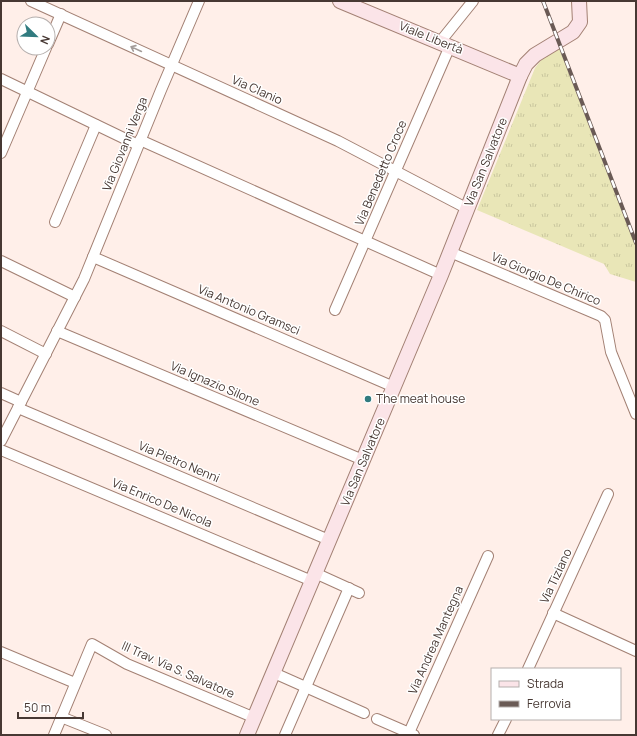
<svg xmlns="http://www.w3.org/2000/svg" width="637" height="736" font-family="Manrope,sans-serif">
  <style>
    .grass { fill: url(#grass-tufts) }
    .lines { fill: none; stroke-linecap: round; stroke-linejoin: round }
    .street-casing { stroke: #a38174; stroke-width: 12 }
    .secondary-casing { stroke: #a38174; stroke-width: 16 }
    .street { stroke: #fff; stroke-width: 10 }
    .secondary { stroke: #fbe4e8; stroke-width: 14 }
    .rail-casing { stroke: #6a5a55; stroke-width: 4 }
    .rail { stroke: #fff; stroke-width: 2.5; stroke-dasharray: 8; stroke-linecap: butt }
    .oneway { stroke: #a39c99 }
    .poi-dot { fill: #317b7f; stroke: #fff; stroke-width: 1.5 }
    .labels { text-anchor: middle; stroke-width: 3; stroke-linejoin: round; paint-order: stroke }
    .street-label { font-size: 12px; fill: #473833; stroke: #fff }
    .poi-label { font-size: 12px; fill: #473833; stroke: #fff; text-anchor: start }
  </style>
  <defs>
    <pattern id="grass-tufts" width="24" height="20" patternUnits="userSpaceOnUse"><rect width="24" height="20" fill="#e9e6b7"/><path d="M3 7l-1-3M5 7V3M7 7l1-3M15 17l-1-3M17 17v-4M19 17l1-3" fill="none" stroke="#c9c69e"/></pattern>
  </defs>
  <rect width="100%" height="100%" fill="#ffefe9"/>
  <polygon class="grass" points="558,45 636,247 636,282 610,274 604,264 477,210 535,68 545,55"/>
  <g class="lines">
    <defs>
      <g id="street">
        <polyline points="31,1 338,141 468,209"/>
        <polyline points="440,42 473,1"/>
        <polyline points="48,44 61,14"/>
        <polyline points="1,79 138,145"/>
        <polyline points="140,140 441,275"/>
        <polyline points="1,153 46,48"/>
        <polyline points="55,222 96,125"/>
        <polyline points="450,252 601,316 605,320 611,352 636,414"/>
        <polyline points="93,257 394,387"/>
        <polyline points="1,261 75,297"/>
        <polyline points="335,310 450,46"/>
        <polyline points="1,331 46,354"/>
        <polyline points="57,331 363,460"/>
        <polyline points="1,393 21,402"/>
        <polyline points="18,408 329,540"/>
        <polyline points="1,441 84,279 161,90 199,1"/>
        <polyline points="1,450 312,581"/>
        <polyline points="315,573 359,593"/>
        <polyline points="553,613 636,651"/>
        <polyline points="1,652 75,683"/>
        <polyline points="528,669 608,494"/>
        <polyline points="274,673 364,713"/>
        <polyline points="61,717 106,735"/>
        <polyline points="377,719 414,735"/>
        <polyline points="54,735 92,644 127,664 255,718"/>
        <polyline points="285,735 349,588"/>
        <polyline points="408,735 488,556"/>
        <polyline points="498,735 506,719"/>
      </g>
      <g id="secondary">
        <polyline points="340,1 520,76"/>
        <polyline points="247,735 441,275 520,76 526,64 535,55 573,32 580,22 579,1"/>
      </g>
    </defs>
    <use href="#street" class="street-casing"/>
    <use href="#secondary" class="secondary-casing"/>
    <use href="#street" class="street"/>
    <use href="#secondary" class="secondary"/>
    <defs>
      <polyline id="rail" points="543,1 636,243"/>
    </defs>
    <use href="#rail" class="rail-casing"/>
    <use href="#rail" class="rail"/>
  </g>
  <defs><path id="oneway-shaft" d="M-6 0H5M1.5-3L5.5 0L1.5 3" fill="none" stroke-width="1.6" stroke-linecap="round" stroke-linejoin="round"/></defs>
  <use class="oneway" href="#oneway-shaft" transform="translate(136 49) rotate(-155)"/>
  <circle class="poi-dot" cx="368" cy="399" r="4"/>
  <g class="labels">
    <g class="street-label">
      <text transform="translate(431 38) rotate(22)" y="4">Viale Libertà</text>
      <text transform="translate(257 90) rotate(24)" y="4">Via Clanio</text>
      <text transform="translate(125 144) rotate(-68)" y="4">Via Giovanni Verga</text>
      <text transform="translate(486 162) rotate(-68)" y="4">Via San Salvatore</text>
      <text transform="translate(381 173) rotate(-67)" y="4">Via Benedetto Croce</text>
      <text transform="translate(546 279) rotate(23)" y="4">Via Giorgio De Chirico</text>
      <text transform="translate(249 310) rotate(23)" y="4">Via Antonio Gramsci</text>
      <text transform="translate(215 384) rotate(23)" y="4">Via Ignazio Silone</text>
      <text transform="translate(179 462) rotate(23)" y="4">Via Pietro Nenni</text>
      <text transform="translate(363 462) rotate(-67)" y="4">Via San Salvatore</text>
      <text transform="translate(162 503) rotate(23)" y="4">Via Enrico De Nicola</text>
      <text transform="translate(556 576) rotate(-65)" y="4">Via Tiziano</text>
      <text transform="translate(436 640) rotate(-66)" y="4">Via Andrea Mantegna</text>
      <text transform="translate(178 670) rotate(24)" y="4">III Trav. Via S. Salvatore</text>
    </g>
    <g class="poi-label">
      <text x="376" y="403">The meat house</text>
    </g>
  </g>
  <rect width="637" height="736" fill="none" stroke="#473833" stroke-width="4"/>
  <rect x="491" y="668" width="130" height="52" fill="#ffffff" stroke="#b5afad"/>
  <rect x="499" y="681" width="20" height="6" fill="#fbe4e8" stroke="#b5afad"/>
  <text x="527" y="688" font-size="12" fill="#473833">Strada</text>
  <rect x="499" y="701" width="20" height="6" fill="#6a5a55" stroke="#b5afad"/>
  <text x="527" y="708" font-size="12" fill="#473833">Ferrovia</text>
  <g transform="translate(36 36) rotate(113)"><circle r="19" fill="#ffffff" stroke="#b5afad"/>
  <path d="M0-3L7 15L0 10L-7 15Z" fill="#317b7f"/>
  <text y="-6" font-size="11" font-weight="bold" text-anchor="middle" fill="#473833">N</text>
  </g>
  <path d="M18 712v6h65v-6" fill="none" stroke="#473833" stroke-width="2"/>
  <text x="24" y="712" font-size="12" fill="#473833" stroke="#ffffff" stroke-width="3" paint-order="stroke">50 m</text>
</svg>
